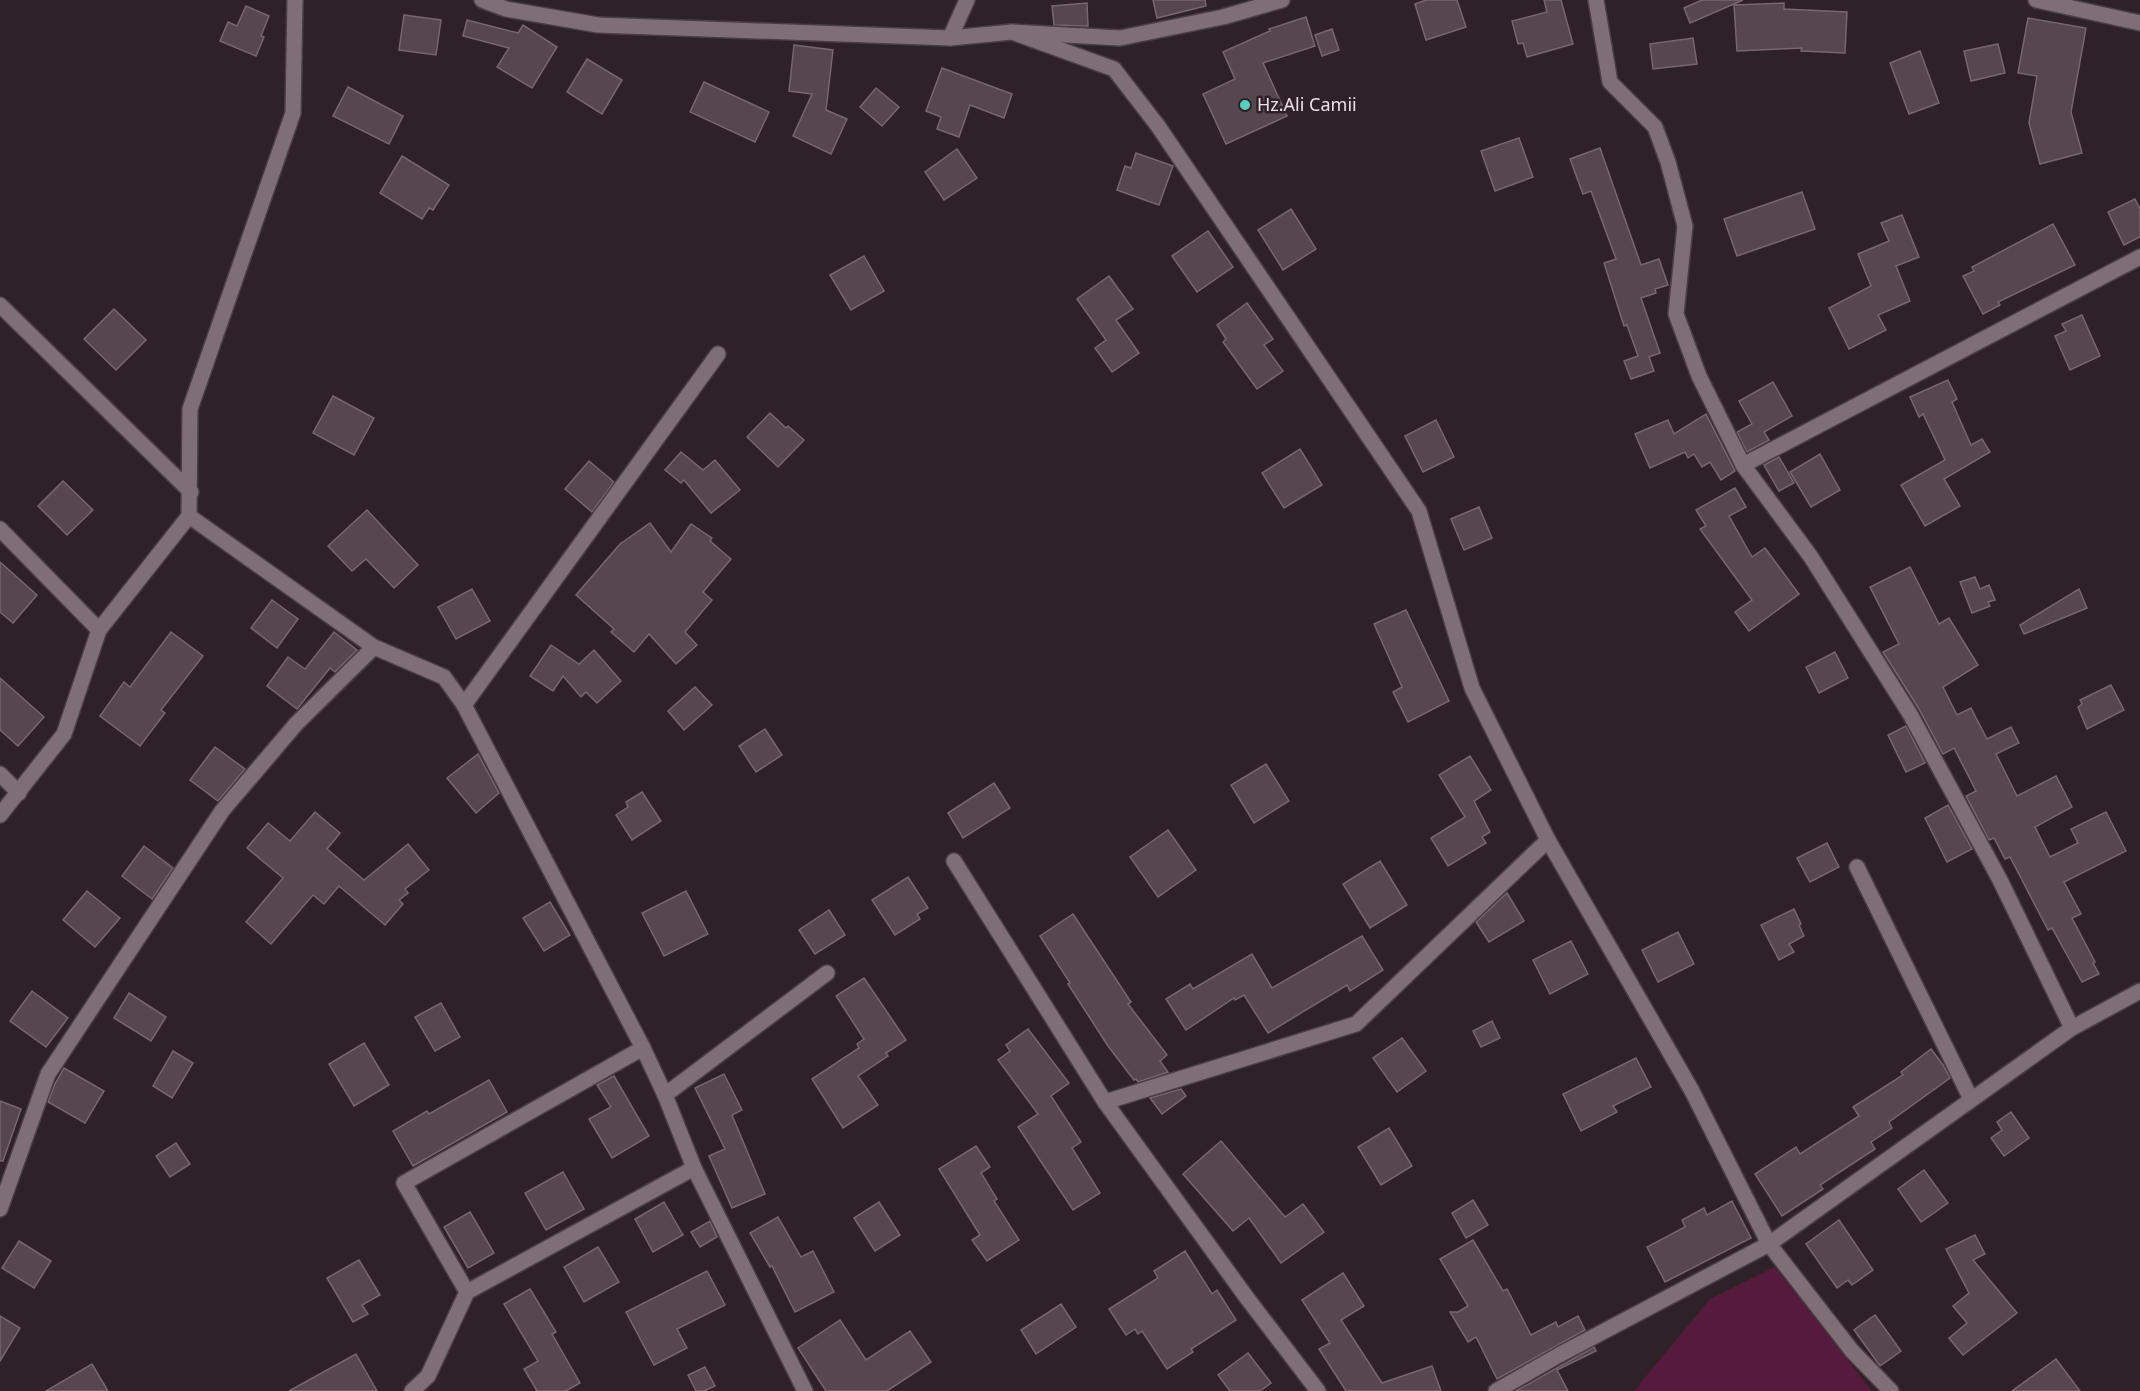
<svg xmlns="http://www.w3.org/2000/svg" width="2140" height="1391" font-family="'Noto Sans',sans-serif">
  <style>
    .green { fill: #561b3c }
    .building { fill: #56464d; stroke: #78666e; stroke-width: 1.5 }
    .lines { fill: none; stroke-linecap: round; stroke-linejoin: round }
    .minor-casing { stroke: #4a3e44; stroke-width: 18 }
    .minor { stroke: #7f6e76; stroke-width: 15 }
    .poi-dot { fill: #59cebf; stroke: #2f2128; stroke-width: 2 }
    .labels { text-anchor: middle; stroke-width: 5; stroke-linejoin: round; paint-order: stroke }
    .poi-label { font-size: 18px; fill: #ebe1e5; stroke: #2f2128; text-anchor: start }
  </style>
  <rect width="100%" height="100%" fill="#2f2128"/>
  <polygon class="green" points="1775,1267 1872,1391 1634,1391 1710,1299"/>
  <g class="building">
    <polygon points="1153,0 1205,0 1206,6 1157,18"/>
    <polygon points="1426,0 1457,0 1466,27 1426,40 1415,4"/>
    <polygon points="1544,0 1561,0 1573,44 1527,57 1523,43 1518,44 1512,21 1547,12"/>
    <polygon points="1702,0 1743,0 1690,23 1684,8"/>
    <polygon points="1087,3 1088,26 1054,25 1052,6"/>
    <polygon points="1784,3 1784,9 1847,12 1845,53 1801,51 1802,48 1737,51 1734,5"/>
    <polygon points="246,6 269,16 261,36 264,37 256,56 220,41 228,22 237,26"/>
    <polygon points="404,15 441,20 436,55 399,50"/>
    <polygon points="1306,17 1315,46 1263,63 1287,116 1226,144 1203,94 1235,79 1223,52 1270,31 1269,29"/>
    <polygon points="2028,18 2086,28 2071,112 2082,153 2040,164 2029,123 2037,76 2018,73"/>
    <polygon points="467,20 518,33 523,25 557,47 532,88 497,67 509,48 463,36"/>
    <polygon points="1332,29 1339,50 1322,56 1315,35"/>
    <polygon points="1693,38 1697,64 1653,69 1650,44"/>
    <polygon points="1998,44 2005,73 1971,81 1964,51"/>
    <polygon points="794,45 833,50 826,110 847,119 831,154 793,136 812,94 789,91"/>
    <polygon points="1920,51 1939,103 1909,114 1890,63"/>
    <polygon points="587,59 622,80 602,114 567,92"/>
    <polygon points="942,68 1012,94 1004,118 970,105 959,137 937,129 941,117 926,111"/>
    <polygon points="704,82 769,112 755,142 690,112"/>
    <polygon points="348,87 403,116 389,144 333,116"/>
    <polygon points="876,88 899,107 882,126 860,107"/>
    <polygon points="1519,138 1533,177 1495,191 1481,151"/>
    <polygon points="1600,148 1641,265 1659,259 1668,285 1655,289 1656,293 1641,298 1660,353 1649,357 1654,371 1631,379 1624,361 1638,356 1627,325 1624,326 1604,263 1616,259 1591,191 1583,194 1570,159"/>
    <polygon points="957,149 977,178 944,200 925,172"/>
    <polygon points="1136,153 1173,166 1159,205 1117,190 1125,166 1131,168"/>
    <polygon points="402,156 449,185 433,210 429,208 422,219 380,193"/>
    <polygon points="1802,192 1815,229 1737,256 1724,219"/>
    <polygon points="2135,199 2140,209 2140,237 2124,245 2108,212"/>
    <polygon points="1291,209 1316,249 1283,270 1258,230"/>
    <polygon points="1902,215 1919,257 1896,266 1910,301 1878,315 1886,330 1849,349 1829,308 1871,286 1858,254 1889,241 1881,223"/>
    <polygon points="2053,224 2075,265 1998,302 2000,305 1983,314 1963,276 1974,271 1972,267"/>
    <polygon points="1208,231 1233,267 1197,292 1172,256"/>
    <polygon points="864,256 884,291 851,310 830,275"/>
    <polygon points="1109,276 1133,309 1116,320 1139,353 1112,372 1095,348 1106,340 1077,299"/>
    <polygon points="1247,303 1273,339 1264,345 1283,371 1257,389 1223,342 1226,339 1217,325"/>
    <polygon points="114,309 146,340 116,370 84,339"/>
    <polygon points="2082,315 2100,356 2070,370 2055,336 2066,331 2062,324"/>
    <polygon points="1948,380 1957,399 1952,402 1971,445 1982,439 1990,452 1944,479 1960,506 1925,526 1901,485 1945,460 1923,414 1919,417 1910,397"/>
    <polygon points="1773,382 1792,416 1764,432 1769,440 1747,452 1737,432 1752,424 1739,401"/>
    <polygon points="333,396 374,418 354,455 313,433"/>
    <polygon points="770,413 786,428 788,426 804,440 778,467 747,437"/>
    <polygon points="1706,414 1735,471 1721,480 1710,462 1702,467 1694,454 1688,458 1685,452 1650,468 1635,434 1668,420 1674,434"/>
    <polygon points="1436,420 1454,457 1423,472 1405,436"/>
    <polygon points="1300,449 1322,485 1284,508 1262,473"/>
    <polygon points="681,452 703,470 715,460 740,490 711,513 684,480 681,483 665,470"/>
    <polygon points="1820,454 1840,490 1811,507 1790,472"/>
    <polygon points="1779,457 1794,483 1779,491 1764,465"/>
    <polygon points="589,461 614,482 592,512 565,489"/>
    <polygon points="63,481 93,510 67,535 38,506"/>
    <polygon points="1735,488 1746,507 1729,516 1752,557 1765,548 1799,594 1749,631 1735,612 1752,600 1700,529 1706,526 1696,510"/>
    <polygon points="1479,507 1492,538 1464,550 1451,519"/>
    <polygon points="367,510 418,565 394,588 366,559 352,571 328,546"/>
    <polygon points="650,523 671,552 691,524 712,538 710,541 731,559 703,592 712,600 685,632 697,645 676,664 649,634 634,652 611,632 614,629 576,595 620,544"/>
    <polygon points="0,562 37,595 13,623 0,612"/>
    <polygon points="1910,567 1939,624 1949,618 1978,665 1943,687 1957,715 1971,708 1987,739 2011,727 2019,743 1996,754 2017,796 2056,776 2072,807 2035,827 2050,857 2078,843 2071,829 2106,812 2126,851 2064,882 2081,914 2072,918 2095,962 2093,963 2099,974 2082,982 2052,928 2048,930 2010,857 2005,859 1994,838 1989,840 1966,796 1976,791 1954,748 1943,754 1919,709 1883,652 1899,644 1870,587"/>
    <polygon points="1975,577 1980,589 1989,585 1995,600 1988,602 1990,606 1972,613 1960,582"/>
    <polygon points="472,589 490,621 456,639 438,607"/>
    <polygon points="2079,589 2087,608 2024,634 2020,625"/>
    <polygon points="272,600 298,619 277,648 251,628"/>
    <polygon points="1406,610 1449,701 1408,722 1393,692 1402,687 1374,624"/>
    <polygon points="171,632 203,656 161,710 165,713 140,746 100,716 124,682 130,687"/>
    <polygon points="334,632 357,650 335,672 330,668 297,709 267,686 288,657 305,669"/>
    <polygon points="551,645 579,664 594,650 621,681 597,703 586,692 581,697 563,676 553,691 530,676"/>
    <polygon points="1835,652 1848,678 1819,693 1806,667"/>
    <polygon points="0,678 44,717 18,746 0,730"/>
    <polygon points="2111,685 2124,710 2087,729 2078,707 2082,704 2080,700"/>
    <polygon points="695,687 712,705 684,730 668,711"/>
    <polygon points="1906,726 1925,763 1906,772 1888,735"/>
    <polygon points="765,729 782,755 756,772 739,746"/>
    <polygon points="215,747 245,769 218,801 190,780"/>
    <polygon points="478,754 499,793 476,813 447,778"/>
    <polygon points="1470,756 1491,790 1474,801 1490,832 1482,837 1486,843 1448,866 1431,838 1465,817 1439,775"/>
    <polygon points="1266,764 1289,801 1254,823 1231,785"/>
    <polygon points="994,783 1010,808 963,838 948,813"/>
    <polygon points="642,792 661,821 632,840 616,815 628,807 626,802"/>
    <polygon points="1948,805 1972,849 1947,862 1925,818"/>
    <polygon points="315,812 340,833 327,849 364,880 408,844 429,870 405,889 408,893 399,900 403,904 385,925 339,886 324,904 313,895 271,944 246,922 283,878 247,848 268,823 290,841"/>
    <polygon points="1168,830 1196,870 1158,897 1130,857"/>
    <polygon points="1827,843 1839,867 1810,882 1797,858"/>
    <polygon points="144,846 173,868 152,899 122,876"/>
    <polygon points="1380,861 1407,905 1370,928 1343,884"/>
    <polygon points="908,877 928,908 917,914 920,919 895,935 872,900"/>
    <polygon points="87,891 120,918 95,947 63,920"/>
    <polygon points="686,891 708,934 664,956 642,913"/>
    <polygon points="1507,893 1524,921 1489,942 1476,922"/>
    <polygon points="550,902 570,935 544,951 523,918"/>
    <polygon points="1794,909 1801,924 1799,925 1804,936 1789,944 1794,952 1779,960 1761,925"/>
    <polygon points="829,910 845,935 815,954 799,930"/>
    <polygon points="1073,914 1131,1002 1128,1004 1167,1055 1160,1061 1168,1072 1138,1082 1136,1079 1134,1080 1108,1046 1068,984 1070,983 1040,936"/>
    <polygon points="1678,932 1694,964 1658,982 1642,950"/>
    <polygon points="1362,936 1383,970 1350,991 1347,985 1268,1033 1244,995 1235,1000 1234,998 1186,1030 1166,999 1190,984 1193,989 1252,954 1272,988"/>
    <polygon points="1571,941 1588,974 1550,994 1533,960"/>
    <polygon points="864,978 906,1040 886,1053 888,1056 858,1076 878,1105 843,1128 812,1079 859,1048 857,1044 864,1039 836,996"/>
    <polygon points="32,991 68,1018 46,1047 10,1021"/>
    <polygon points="129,993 166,1017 151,1041 114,1018"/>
    <polygon points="441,1003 460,1037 435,1051 415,1017"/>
    <polygon points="1492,1021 1500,1038 1481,1047 1473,1031"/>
    <polygon points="1028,1029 1069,1083 1051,1096 1081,1142 1072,1148 1100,1193 1073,1210 1018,1127 1038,1114 998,1060 1010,1051 1006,1045"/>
    <polygon points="1402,1038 1426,1071 1397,1092 1373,1058"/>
    <polygon points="364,1043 389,1085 354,1106 329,1064"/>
    <polygon points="1931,1049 1943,1065 1950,1078 1889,1122 1892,1128 1871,1142 1875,1149 1820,1185 1823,1189 1782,1216 1755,1174 1796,1147 1800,1154 1859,1116 1853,1107 1903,1075 1901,1072"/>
    <polygon points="173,1051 193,1063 172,1098 153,1086"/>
    <polygon points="1636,1058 1651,1087 1613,1106 1617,1112 1581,1131 1563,1094"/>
    <polygon points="64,1068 104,1091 85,1123 48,1102 55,1084"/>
    <polygon points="724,1074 742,1110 732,1115 765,1194 732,1208 709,1156 725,1149 695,1088"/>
    <polygon points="614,1076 649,1136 612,1158 589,1119 611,1107 597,1085"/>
    <polygon points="489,1080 507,1112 413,1166 393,1131 427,1111 429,1114"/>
    <polygon points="1181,1089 1186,1096 1162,1114 1150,1098"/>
    <polygon points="0,1101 21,1109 3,1161 0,1161"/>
    <polygon points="2011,1112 2029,1138 2004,1156 1991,1138 2002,1130 1997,1122"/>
    <polygon points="1389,1128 1412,1166 1381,1185 1358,1147"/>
    <polygon points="1221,1141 1285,1217 1303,1204 1324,1232 1281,1263 1249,1218 1233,1231 1183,1174"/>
    <polygon points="176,1143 190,1164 170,1177 156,1156"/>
    <polygon points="976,1146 990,1167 981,1173 997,1199 994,1201 1019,1240 987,1261 972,1240 980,1235 939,1169"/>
    <polygon points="1924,1170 1948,1203 1921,1222 1898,1189"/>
    <polygon points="563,1172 584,1209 546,1230 525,1193"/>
    <polygon points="1473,1200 1488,1225 1466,1238 1452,1213"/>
    <polygon points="1732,1201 1751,1238 1665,1282 1647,1247 1685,1227 1682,1220 1704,1208 1707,1215"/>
    <polygon points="664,1202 683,1235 653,1252 635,1219"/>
    <polygon points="879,1202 900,1235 875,1251 854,1218"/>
    <polygon points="470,1212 494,1253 468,1268 444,1227"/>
    <polygon points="778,1217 801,1257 813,1251 834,1292 795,1312 772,1266 770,1267 750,1233"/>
    <polygon points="1839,1220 1873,1270 1852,1285 1848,1280 1837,1288 1806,1244"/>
    <polygon points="710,1221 717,1237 700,1247 691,1232"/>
    <polygon points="1975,1235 1985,1254 1973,1260 2017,1313 1963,1355 1949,1338 1967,1323 1953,1306 1969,1293 1946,1249"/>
    <polygon points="1473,1240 1503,1291 1507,1289 1531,1335 1556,1322 1558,1327 1578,1316 1585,1330 1497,1379 1476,1337 1468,1342 1450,1312 1458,1312 1468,1306 1440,1259"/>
    <polygon points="19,1241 51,1261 34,1288 2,1268"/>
    <polygon points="598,1247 619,1282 584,1302 564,1267"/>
    <polygon points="1185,1251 1212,1294 1217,1290 1236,1320 1191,1349 1193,1352 1167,1369 1142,1331 1138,1334 1135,1329 1126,1335 1109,1309 1158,1278 1154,1271"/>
    <polygon points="359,1260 380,1295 362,1305 368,1314 353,1322 327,1278"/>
    <polygon points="707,1271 725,1305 677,1329 687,1348 654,1365 626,1312"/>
    <polygon points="1343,1273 1364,1306 1341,1320 1382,1383 1432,1366 1441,1391 1346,1391 1319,1349 1330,1343 1302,1300"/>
    <polygon points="530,1289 556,1332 552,1334 580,1383 566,1391 537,1391 524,1369 538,1361 504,1304"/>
    <polygon points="1061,1304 1076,1327 1036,1354 1021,1330"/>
    <polygon points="1875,1315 1901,1351 1880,1366 1854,1330"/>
    <polygon points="0,1316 20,1328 0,1361"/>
    <polygon points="840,1320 866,1360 910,1331 931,1362 887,1391 826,1391 798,1348"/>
    <polygon points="1594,1347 1596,1351 1557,1370 1568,1391 1516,1391"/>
    <polygon points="1248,1353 1271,1383 1260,1391 1230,1391 1218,1375"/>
    <polygon points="356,1354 377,1391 289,1391"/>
    <polygon points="2056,1359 2080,1391 2012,1391"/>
    <polygon points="92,1364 108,1391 46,1391"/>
    <polygon points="705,1367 715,1386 704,1391 696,1391 688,1375"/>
  </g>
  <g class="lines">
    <defs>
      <g id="minor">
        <polyline points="295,0 293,113 190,409 189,516 374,647 444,677 464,705 643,1048 665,1095 694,1168 805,1391"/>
        <polyline points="482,0 506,9 598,25 950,38 1012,32 1120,38 1223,17 1282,0"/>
        <polyline points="1596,0 1610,82 1655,127 1668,162 1685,226 1676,314 1699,376 1743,465 1811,557 1910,714 2000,880 2072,1028"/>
        <polyline points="2036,0 2140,23"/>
        <polyline points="1012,32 1114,69 1158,126 1419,511 1472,688 1548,840 1692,1091 1769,1244 1852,1351 1891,1391"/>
        <polyline points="950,38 967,0"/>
        <polyline points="0,305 191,492"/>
        <polyline points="1743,465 2140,257"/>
        <polyline points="0,529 99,630"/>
        <polyline points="464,705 718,354"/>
        <polyline points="0,774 19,793"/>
        <polyline points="0,815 64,734 99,630 189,516"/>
        <polyline points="954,861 1105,1102 1247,1298 1318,1391"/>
        <polyline points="1857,867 1971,1099"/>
        <polyline points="665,1095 827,973"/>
        <polyline points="1105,1102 1356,1024 1548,840"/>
        <polyline points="0,1209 48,1074 222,811 296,724 374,647"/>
        <polyline points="467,1292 404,1183 643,1048"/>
        <polyline points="412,1391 428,1376 467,1292 694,1168"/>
        <polyline points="1496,1391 1559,1355 1769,1244 2072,1028 2140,991"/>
      </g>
    </defs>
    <use href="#minor" class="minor-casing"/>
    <use href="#minor" class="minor"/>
  </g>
  <circle class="poi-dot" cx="1245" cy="105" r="6"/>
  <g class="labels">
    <g class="poi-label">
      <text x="1257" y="111">Hz.Ali Camii</text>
    </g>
  </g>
</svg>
